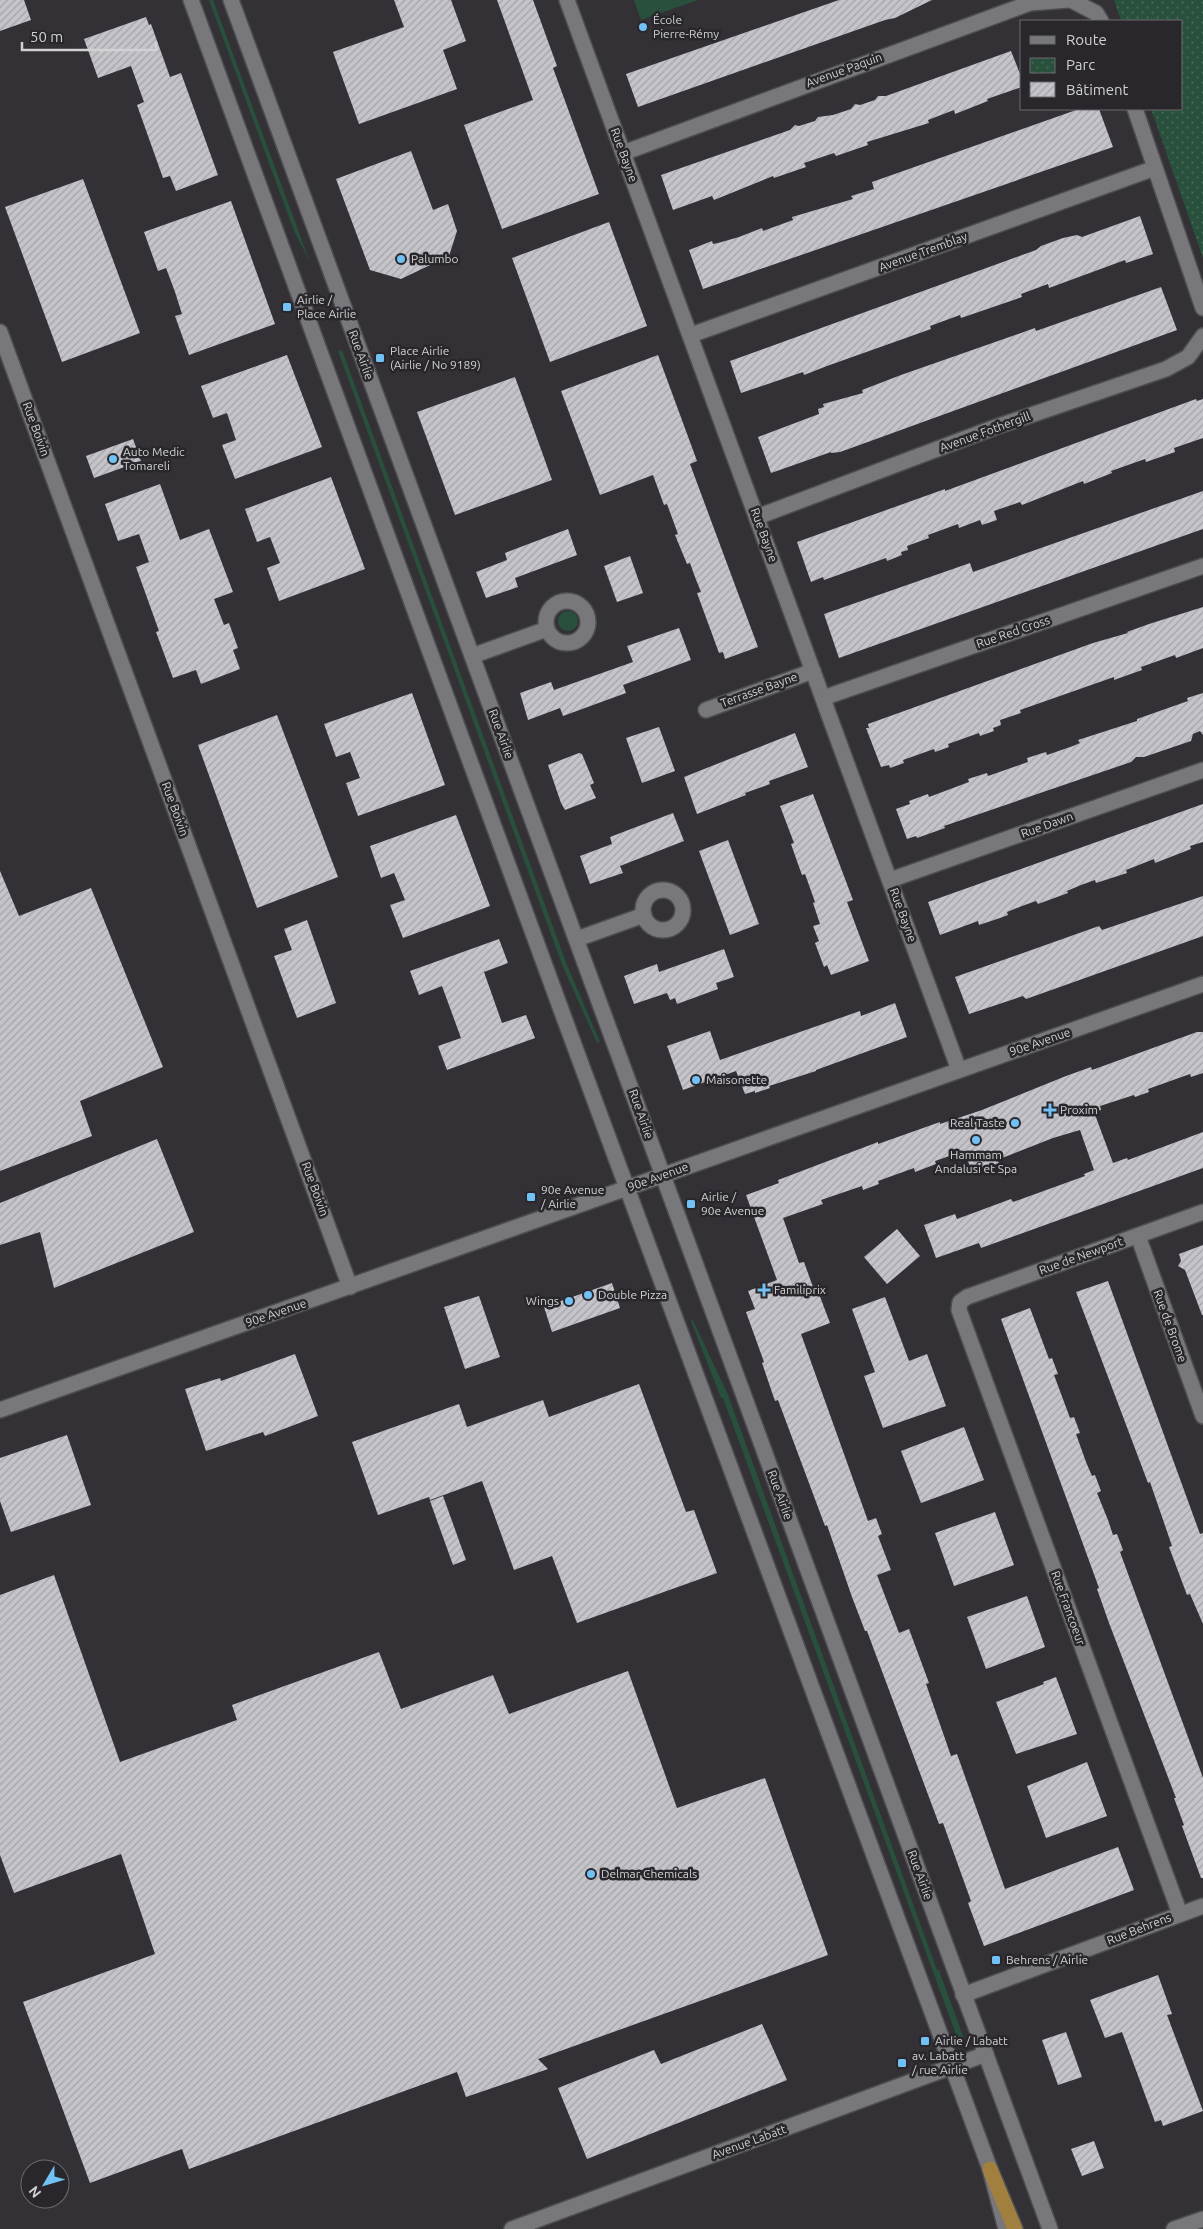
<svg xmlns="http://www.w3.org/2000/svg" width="1203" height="2229" font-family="Ubuntu,sans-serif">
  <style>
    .grass { fill: #28503c }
    .park { fill: url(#park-dots) }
    .building { fill: url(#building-hatch) }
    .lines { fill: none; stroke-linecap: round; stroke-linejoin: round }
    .street-casing { stroke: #4d4d50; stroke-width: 18 }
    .secondary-casing { stroke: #4d4d50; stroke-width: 18 }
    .highway-casing { stroke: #4d4d50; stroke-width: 18 }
    .street { stroke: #78777c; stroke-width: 15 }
    .secondary { stroke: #78777c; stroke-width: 15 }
    .highway { stroke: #a17f3e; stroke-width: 15 }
    .poi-dot { fill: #72c1f5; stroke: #29272c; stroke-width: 2 }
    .labels { text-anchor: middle; stroke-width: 5; stroke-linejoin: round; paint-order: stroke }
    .poi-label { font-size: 12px; fill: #d1d1d4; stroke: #29272c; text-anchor: start }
    .street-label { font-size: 12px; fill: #d1d1d4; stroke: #29272c }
  </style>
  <defs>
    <pattern id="park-dots" width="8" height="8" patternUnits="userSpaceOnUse" patternTransform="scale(1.25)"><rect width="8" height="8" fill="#28503c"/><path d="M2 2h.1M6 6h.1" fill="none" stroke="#466857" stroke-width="1.8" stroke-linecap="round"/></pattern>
    <pattern id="building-hatch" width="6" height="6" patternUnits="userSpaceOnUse" patternTransform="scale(1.25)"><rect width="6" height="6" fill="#c4c4ca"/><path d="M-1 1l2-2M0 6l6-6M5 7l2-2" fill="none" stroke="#a3a3a8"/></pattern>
  </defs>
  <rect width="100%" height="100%" fill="#333136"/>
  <g class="grass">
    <polygon points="209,0 213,0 310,262 294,231"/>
    <polygon points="634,0 698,0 641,20"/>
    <polygon points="342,350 567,965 600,1042 597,1043 563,967 338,351"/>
    <circle cx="568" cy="621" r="10"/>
    <polygon points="693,1320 728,1395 937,1970 939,1970 964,2039 958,2040 723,1398 721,1398 691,1321"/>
  </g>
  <polygon class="park" points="1114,0 1203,0 1203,258 1151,109 1182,109 1182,21 1121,21"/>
  <g class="building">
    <polygon points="0,0 24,0 31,20 0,31"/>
    <polygon points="394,0 451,0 466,41 443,50 457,89 359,124 333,52 404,27"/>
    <polygon points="497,0 533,0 557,66 553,68 599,194 502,229 464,125 533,100"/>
    <polygon points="839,0 932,0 895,18 885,20 638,107 626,74"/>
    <polygon points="146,17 149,25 151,24 170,77 181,73 218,175 176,191 170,176 163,178 137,105 144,102 131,66 98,78 84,39"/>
    <polygon points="1011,51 1022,79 1022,87 987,99 988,101 955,114 954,110 928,120 929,123 867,142 868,145 836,156 834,153 804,163 806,167 774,178 773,176 714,200 712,196 673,210 661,175 790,130 795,125 799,126 815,121 818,117 833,115 851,109 855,104 860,105 875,100 878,96 886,96"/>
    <polygon points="1079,109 1099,109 1113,147 703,289 689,250 712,241 713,244 718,243 739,237 762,228 763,231 793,220 792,217 853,199 851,196 874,189 872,182"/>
    <polygon points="411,151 433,210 448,204 457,231 449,256 401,279 370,270 336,179"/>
    <polygon points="83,179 140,333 62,362 5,207"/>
    <polygon points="231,201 275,324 189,355 175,316 182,314 175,292 166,268 158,271 144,232"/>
    <polygon points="1140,216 1153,254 1126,263 1125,260 1049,288 1048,284 1021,294 1022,297 961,318 960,315 930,326 931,329 827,366 804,375 803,372 741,393 730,361 1036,250 1041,246 1063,238 1077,235 1082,237"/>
    <polygon points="609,222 647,326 550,362 512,258"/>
    <polygon points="1161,287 1177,330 854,447 840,452 831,453 831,452 771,473 758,437 819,414 818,409 824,407 823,404 863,393 862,390 901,375 1035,328 1036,331"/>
    <polygon points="287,355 322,447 235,479 222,445 236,440 227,413 213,418 201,386"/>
    <polygon points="658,355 697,461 690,464 758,647 725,659 723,652 719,653 697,593 701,592 695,577 690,563 687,564 675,535 678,534 667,504 664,505 653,475 600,495 561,391"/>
    <polygon points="515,377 552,480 455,515 417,412"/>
    <polygon points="1196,399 1197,401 1203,399 1203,438 1174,448 1175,452 1146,462 1145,459 1111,471 1112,473 1084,484 1083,481 1022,505 1020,502 994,511 997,520 982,525 980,520 959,528 958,524 928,535 929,538 907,546 908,550 901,552 902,555 887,561 886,558 824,580 823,577 811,582 797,542 945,489 945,491"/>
    <polygon points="133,439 141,461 94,478 86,456"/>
    <polygon points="331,477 365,569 279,601 267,568 280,563 270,537 257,542 245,509"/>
    <polygon points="160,484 180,540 209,529 233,592 214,599 224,625 229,623 238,648 233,650 240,669 201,684 196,670 173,678 156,632 159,631 136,567 149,562 139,534 118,541 105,504"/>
    <polygon points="1203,491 1203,529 839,658 824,614 970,563 973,572"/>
    <polygon points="568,529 577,555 515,578 518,587 486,598 476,572 507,560 505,553"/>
    <polygon points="630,556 643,593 617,602 604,566"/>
    <polygon points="1203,607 1203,648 1176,658 1175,655 1141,667 1142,670 1114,680 1114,677 1020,710 1021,713 1000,720 1001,725 993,728 994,731 980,736 979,733 948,744 949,747 935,752 934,749 903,760 904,763 890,768 889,765 881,767 866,728 869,728 868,724 1093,643 1128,633 1127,632 1149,624"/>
    <polygon points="679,628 691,660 623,685 626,693 563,716 560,708 528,720 520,693 551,682 554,690 633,662 627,646"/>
    <polygon points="412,693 445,785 358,816 346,783 360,778 350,752 336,757 324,724"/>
    <polygon points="1203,693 1203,735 1200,731 1193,734 1191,741 1144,757 1136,757 1131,762 944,826 945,828 917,838 916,836 907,839 896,809 910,804 909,801 928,794 929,797 969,782 968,779 987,773 988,776 1028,762 1027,758 1046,752 1047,755 1073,746 1080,743 1078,740 1137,721 1137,719 1188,701 1187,698"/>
    <polygon points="277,715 338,877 257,908 198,745"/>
    <polygon points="659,727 675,771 642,783 626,738"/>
    <polygon points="795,733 808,767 769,781 770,784 745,793 746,795 697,814 684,777"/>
    <polygon points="579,753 582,754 594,783 590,785 596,798 565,810 561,803 548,765"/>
    <polygon points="813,794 853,900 847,902 869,961 831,975 827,965 824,967 815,943 819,941 813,926 820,924 813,903 815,902 805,874 802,875 798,864 791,844 794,843 780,806"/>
    <polygon points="1203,804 1203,842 1190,846 1191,849 1155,863 1154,859 1126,870 1127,873 1096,883 1095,880 1081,885 1067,891 1068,893 1038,904 1036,901 1022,906 1007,912 1008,915 1000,918 979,925 978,921 940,935 928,902"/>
    <polygon points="673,813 684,841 620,866 623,873 590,884 580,856 612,844 610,837"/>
    <polygon points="456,815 490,906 403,938 390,905 405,900 394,873 381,878 370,846"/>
    <polygon points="728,840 759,924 730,935 699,851"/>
    <polygon points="0,871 19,916 91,888 163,1067 80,1101 92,1136 0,1171"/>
    <polygon points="1203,896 1203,936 1043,993 1026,999 1023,996 969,1014 955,977 1099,926 1102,930"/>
    <polygon points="307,920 336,1003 297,1018 274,956 292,950 284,929"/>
    <polygon points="499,939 508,963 484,972 502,1023 526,1015 535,1038 447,1070 438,1046 461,1038 442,986 419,995 410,971"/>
    <polygon points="724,949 734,977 716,983 718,989 677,1004 675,998 670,1000 667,993 634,1004 624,976 657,964 659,972"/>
    <polygon points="895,1003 907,1037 816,1070 816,1071 769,1086 770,1088 755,1093 755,1091 745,1094 736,1071 683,1090 667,1046 710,1031 720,1060 860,1011 861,1016"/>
    <polygon points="1197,1032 1203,1032 1203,1073 1191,1077 1190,1074 1148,1089 1149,1092 1135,1097 1134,1095 1100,1106 1101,1110 1094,1112 1113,1163 1127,1158 1128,1160 1203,1132 1203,1168 981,1248 979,1243 936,1258 924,1225 955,1214 957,1219 1011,1199 1013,1202 1085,1176 1084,1174 1094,1170 1080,1130 1053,1138 997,1160 999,1163 982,1169 981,1165 971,1169 964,1151 935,1161 936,1164 915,1172 914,1168 878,1181 879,1184 863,1190 862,1186 821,1200 823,1204 783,1218 799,1263 804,1262 813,1287 816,1286 830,1323 801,1334 868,1521 876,1518 882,1534 878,1536 891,1570 877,1575 899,1633 909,1629 929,1683 926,1684 951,1756 957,1754 1005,1889 1118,1847 1134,1890 984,1946 968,1903 971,1901 943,1823 939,1824 867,1631 865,1631 852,1597 827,1525 825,1526 778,1400 775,1401 762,1363 764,1362 746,1312 755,1309 748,1291 777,1280 746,1195 779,1183 778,1180 878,1142 878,1144 940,1122 940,1124 982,1110 1066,1076 1091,1067 1092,1070"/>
    <polygon points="157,1139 194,1232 54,1288 40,1232 0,1245 0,1203"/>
    <polygon points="897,1229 920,1256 887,1284 864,1257"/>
    <polygon points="1203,1245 1203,1315 1202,1315 1185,1270 1178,1266 1181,1261 1179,1254"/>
    <polygon points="1108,1281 1200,1534 1203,1533 1203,1624 1190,1594 1187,1595 1169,1547 1172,1546 1150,1482 1148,1483 1076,1292"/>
    <polygon points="612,1283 620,1308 552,1332 544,1307"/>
    <polygon points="479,1296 500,1357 465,1369 444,1307"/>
    <polygon points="885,1297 909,1361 927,1354 946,1406 883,1428 864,1376 875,1372 852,1309"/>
    <polygon points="1030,1308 1049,1359 1052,1358 1058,1374 1054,1375 1070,1418 1074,1417 1080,1433 1076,1434 1086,1462 1092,1476 1095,1475 1101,1491 1097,1493 1108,1520 1113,1535 1117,1534 1123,1550 1120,1552 1203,1778 1203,1878 1201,1878 1182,1826 1184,1825 1174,1798 1176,1798 1109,1623 1097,1589 1099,1588 1001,1319"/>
    <polygon points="295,1354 318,1416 265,1436 263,1432 206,1451 185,1389 220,1378 221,1381"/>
    <polygon points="639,1384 686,1512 694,1510 717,1573 577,1623 552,1556 514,1570 482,1481 430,1500 429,1497 378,1515 352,1442 459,1404 467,1427 543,1400 549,1417"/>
    <polygon points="964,1427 984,1480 921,1503 901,1451"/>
    <polygon points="67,1435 91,1505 11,1532 0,1501 0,1458"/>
    <polygon points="443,1496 466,1560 453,1565 430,1501"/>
    <polygon points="995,1512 1014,1565 954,1586 935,1533"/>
    <polygon points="54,1575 120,1762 237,1720 232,1705 379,1652 401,1709 493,1675 509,1714 628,1671 677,1808 765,1778 828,1955 538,2059 548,2069 466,2097 457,2072 189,2169 182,2149 90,2183 23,2002 155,1954 121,1854 14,1893 0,1855 0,1595"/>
    <polygon points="1027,1596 1045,1647 986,1669 967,1617"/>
    <polygon points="1056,1677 1077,1734 1016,1754 996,1702 1044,1684 1043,1682"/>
    <polygon points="1087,1762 1107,1816 1046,1838 1027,1786"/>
    <polygon points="1158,1975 1172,2014 1167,2015 1203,2111 1163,2126 1161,2120 1155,2122 1122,2032 1105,2038 1090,2000"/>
    <polygon points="762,2024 787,2080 587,2159 558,2088 654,2050 661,2064"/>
    <polygon points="1066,2032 1082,2077 1058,2085 1042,2040"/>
    <polygon points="1094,2141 1104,2168 1082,2176 1071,2149"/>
  </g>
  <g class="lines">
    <defs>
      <g id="street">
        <polyline points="567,0 959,1070"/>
        <polyline points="1071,0 1096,13 1101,21"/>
        <polyline points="1135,109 1203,308"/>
        <polyline points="623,153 1030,3 1068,0"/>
        <polyline points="0,332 350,1287"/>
        <polyline points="691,335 1155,168"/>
        <polyline points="757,517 993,428 1166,369 1188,357 1203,336"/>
        <circle cx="567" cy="622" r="21"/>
        <polyline points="472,656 547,629"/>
        <polyline points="823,698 1203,566"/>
        <polyline points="706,710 813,671"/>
        <polyline points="890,880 1203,770"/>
        <circle cx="663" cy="910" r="20"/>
        <polyline points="577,939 644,915"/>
        <polyline points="1138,1236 1203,1416"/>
        <polyline points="1180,1914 959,1310 960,1302 967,1297 1203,1212"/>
        <polyline points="963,1995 1203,1906"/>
        <polyline points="1174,2229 1203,2219"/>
      </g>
      <g id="secondary">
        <polyline points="191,0 570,1034 990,2169 1006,2229"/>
        <polyline points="231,0 1050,2229"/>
        <polyline points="0,1410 1203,984"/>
        <polyline points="512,2229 986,2054"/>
      </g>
      <polyline id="highway" points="990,2169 1015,2229"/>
    </defs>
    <use href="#street" class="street-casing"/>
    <use href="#secondary" class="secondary-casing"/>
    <use href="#highway" class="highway-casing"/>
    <use href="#street" class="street"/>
    <use href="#secondary" class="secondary"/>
    <use href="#highway" class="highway"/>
  </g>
  <g class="poi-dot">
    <circle cx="643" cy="27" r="5"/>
    <circle cx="401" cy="259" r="5"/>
    <rect x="282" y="302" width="10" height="10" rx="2.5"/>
    <rect x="375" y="353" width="10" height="10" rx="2.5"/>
    <circle cx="113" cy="459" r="5"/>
    <circle cx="696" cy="1080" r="5"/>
    <path d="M1047.5 1102.5h5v5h5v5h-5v5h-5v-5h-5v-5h5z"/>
    <circle cx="1015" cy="1123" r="5"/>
    <circle cx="976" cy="1140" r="5"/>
    <rect x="526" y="1192" width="10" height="10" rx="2.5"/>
    <rect x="686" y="1199" width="10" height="10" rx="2.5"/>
    <path d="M761.5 1282.5h5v5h5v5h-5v5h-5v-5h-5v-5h5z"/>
    <circle cx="588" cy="1295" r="5"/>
    <circle cx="569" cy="1301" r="5"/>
    <circle cx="591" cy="1874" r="5"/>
    <rect x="991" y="1955" width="10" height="10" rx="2.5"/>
    <rect x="920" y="2036" width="10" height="10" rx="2.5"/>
    <rect x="897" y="2058" width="10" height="10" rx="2.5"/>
  </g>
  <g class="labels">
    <g class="poi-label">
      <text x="653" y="24">École<tspan x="653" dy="14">Pierre-Rémy</tspan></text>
      <text x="411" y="263">Palumbo</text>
      <text x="297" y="304">Airlie /<tspan x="297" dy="14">Place Airlie</tspan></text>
      <text x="390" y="355">Place Airlie<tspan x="390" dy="14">(Airlie / No 9189)</tspan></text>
      <text x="123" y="456">Auto Medic<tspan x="123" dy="14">Tomareli</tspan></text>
      <text x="706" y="1084">Maisonette</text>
      <text x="1060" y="1114">Proxim</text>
      <text x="1005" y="1127" text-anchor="end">Real Taste</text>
      <text x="976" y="1159" text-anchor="middle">Hammam<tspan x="976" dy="14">Andalusi et Spa</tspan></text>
      <text x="541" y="1194">90e Avenue<tspan x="541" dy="14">/ Airlie</tspan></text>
      <text x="701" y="1201">Airlie /<tspan x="701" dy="14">90e Avenue</tspan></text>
      <text x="774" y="1294">Familiprix</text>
      <text x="598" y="1299">Double Pizza</text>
      <text x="559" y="1305" text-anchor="end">Wings</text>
      <text x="601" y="1878">Delmar Chemicals</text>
      <text x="1006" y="1964">Behrens / Airlie</text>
      <text x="935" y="2045">Airlie / Labatt</text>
      <text x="912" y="2060">av. Labatt<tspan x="912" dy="14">/ rue Airlie</tspan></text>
    </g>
    <g class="street-label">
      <text transform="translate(844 70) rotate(-20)" y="4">Avenue Paquin</text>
      <text transform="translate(624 155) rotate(70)" y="4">Rue Bayne</text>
      <text transform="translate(923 252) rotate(-20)" y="4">Avenue Tremblay</text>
      <text transform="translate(361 355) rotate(70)" y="4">Rue Airlie</text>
      <text transform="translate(36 429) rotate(70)" y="4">Rue Boivin</text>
      <text transform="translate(985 432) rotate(-20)" y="4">Avenue Fothergill</text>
      <text transform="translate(764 535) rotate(70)" y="4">Rue Bayne</text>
      <text transform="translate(1013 632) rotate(-19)" y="4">Rue Red Cross</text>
      <text transform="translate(759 690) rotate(-20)" y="4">Terrasse Bayne</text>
      <text transform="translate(501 734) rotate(70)" y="4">Rue Airlie</text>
      <text transform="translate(175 809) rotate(70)" y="4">Rue Boivin</text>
      <text transform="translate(1047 825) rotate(-20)" y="4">Rue Dawn</text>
      <text transform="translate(903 915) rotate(70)" y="4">Rue Bayne</text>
      <text transform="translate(1040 1042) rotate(-19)" y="4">90e Avenue</text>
      <text transform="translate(641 1114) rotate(71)" y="4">Rue Airlie</text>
      <text transform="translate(658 1177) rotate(-20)" y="4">90e Avenue</text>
      <text transform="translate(315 1189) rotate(70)" y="4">Rue Boivin</text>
      <text transform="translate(1081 1256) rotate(-20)" y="4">Rue de Newport</text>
      <text transform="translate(276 1313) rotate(-19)" y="4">90e Avenue</text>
      <text transform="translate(1170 1326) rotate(70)" y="4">Rue de Brome</text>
      <text transform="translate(780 1495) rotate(70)" y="4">Rue Airlie</text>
      <text transform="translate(1068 1608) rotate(70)" y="4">Rue Francoeur</text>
      <text transform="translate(920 1875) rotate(70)" y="4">Rue Airlie</text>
      <text transform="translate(1139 1929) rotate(-21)" y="4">Rue Behrens</text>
      <text transform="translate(749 2142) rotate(-20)" y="4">Avenue Labatt</text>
    </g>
  </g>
  <rect x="1020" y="20" width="162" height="90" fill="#29272c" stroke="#6c6b6f"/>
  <rect x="1030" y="36" width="25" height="8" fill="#78777c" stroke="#6c6b6f"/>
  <text x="1066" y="45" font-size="15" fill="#d1d1d4">Route</text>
  <rect x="1030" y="58" width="25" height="15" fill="url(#park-dots)" stroke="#6c6b6f"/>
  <text x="1066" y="70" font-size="15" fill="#d1d1d4">Parc</text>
  <rect x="1030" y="82" width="25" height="15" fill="url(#building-hatch)" stroke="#6c6b6f"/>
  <text x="1066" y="95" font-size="15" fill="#d1d1d4">Bâtiment</text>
  <g transform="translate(45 2184) rotate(232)"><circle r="24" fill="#29272c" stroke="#6c6b6f"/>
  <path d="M0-4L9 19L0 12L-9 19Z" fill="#72c1f5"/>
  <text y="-8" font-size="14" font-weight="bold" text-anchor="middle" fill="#d1d1d4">N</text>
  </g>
  <path d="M22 42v8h134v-8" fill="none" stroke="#d1d1d4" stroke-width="2.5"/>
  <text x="30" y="42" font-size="15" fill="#d1d1d4" stroke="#29272c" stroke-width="4" paint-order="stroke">50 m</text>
</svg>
